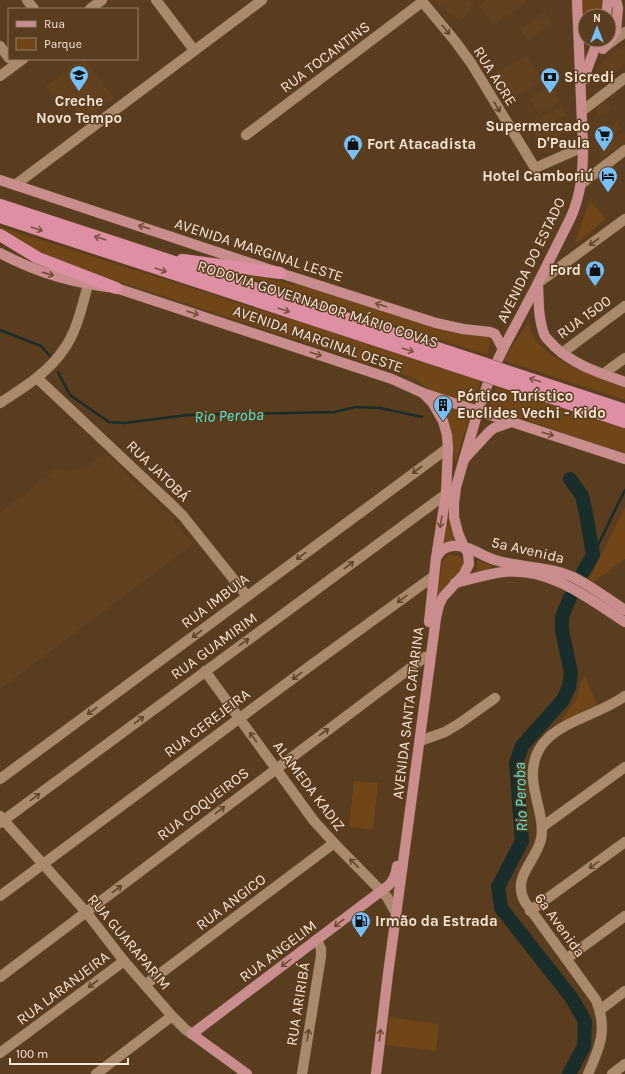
<svg xmlns="http://www.w3.org/2000/svg" width="625" height="1074" font-family="Karla,sans-serif">
  <style>
    .built { fill: #64411e }
    .green { fill: #704517 }
    .lines { fill: none; stroke-linecap: round; stroke-linejoin: round }
    .stream { stroke: #192d2a; stroke-width: 2.5 }
    .river { stroke: #192d2a; stroke-width: 14 }
    .minor-casing { stroke: #72583e; stroke-width: 11 }
    .major-casing { stroke: #72583e; stroke-width: 11 }
    .highway-casing { stroke: #72583e; stroke-width: 13 }
    .minor { stroke: #ab896b; stroke-width: 10 }
    .major { stroke: #ca8d8d; stroke-width: 10 }
    .highway { stroke: #df8fa4; stroke-width: 12 }
    .highway-bridge-casing { stroke: #72583e; stroke-width: 13; stroke-linecap: butt }
    .highway-bridge { stroke: #df8fa4; stroke-width: 12 }
    .oneway { stroke: #624427 }
    .oneway2 { stroke: #704c35 }
    .oneway3 { stroke: #7b5140 }
    .labels { text-anchor: middle; stroke-width: 3; stroke-linejoin: round; paint-order: stroke }
    .street-label { font-size: 15px; fill: #f6e4d3; stroke: #5a3c1f }
    .poi-label { font-size: 15px; font-weight: bold; fill: #f6e4d3; stroke: #5a3c1f; text-anchor: start }
    .water-label { font-size: 16px; font-style: italic; fill: #51ead7; stroke: #5a3c1f }
  </style>
  <rect width="100%" height="100%" fill="#5a3c1f"/>
  <g class="built">
    <polygon points="432,0 469,0 474,4 461,21"/>
    <polygon points="487,0 528,0 493,26 479,6"/>
    <polygon points="545,12 553,23 528,40 520,29"/>
    <polygon points="625,45 625,64 603,81 599,76 602,74 596,67"/>
    <polygon points="527,55 543,81 507,103 491,76"/>
    <polygon points="81,59 84,59 114,98 84,121 70,103 62,109 45,87"/>
    <polygon points="551,85 561,100 539,114 529,99"/>
    <polygon points="606,101 611,108 598,118 596,108"/>
    <polygon points="562,106 566,115 543,127 538,119"/>
    <polygon points="537,118 543,144 537,147 532,122"/>
    <polygon points="562,120 567,131 546,141 541,130"/>
    <polygon points="616,121 622,129 599,146 598,134"/>
    <polygon points="623,131 625,133 625,142 601,160 599,149"/>
    <polygon points="105,453 169,515 193,544 0,689 0,513 56,469 70,471 80,468 86,468"/>
  </g>
  <g class="green">
    <polygon points="580,0 602,0 601,16 585,16 585,34 581,29"/>
    <polygon points="590,201 606,219 574,245"/>
    <polygon points="0,227 481,380 473,404 430,391 416,379 53,260 33,249 0,229"/>
    <polygon points="230,271 308,287 449,331 465,334 485,335 491,341 487,355"/>
    <path d="M 529,321 C 530,327 531,334 535,339 C 551,363 598,377 625,386 L 625,400 L 503,360 Z"/>
    <polygon points="496,387 625,429 625,454 521,418 505,416 485,416"/>
    <path d="M 440,403 L 471,413 L 455,464 C 454,441 450,424 440,403 Z"/>
    <polygon points="625,507 625,559 593,582 589,579"/>
    <polygon points="447,511 450,526 455,541 442,546"/>
    <path d="M 449,555 C 461,554 466,560 461,572 L 437,597 L 442,563 L 445,558 Z"/>
    <polygon points="477,560 492,566 492,573 476,573"/>
    <polygon points="585,676 597,705 559,724 577,698 580,683"/>
    <polygon points="354,781 378,783 373,830 349,827"/>
    <polygon points="389,1017 439,1024 436,1051 386,1045"/>
  </g>
  <g class="lines">
    <g class="stream">
      <polyline points="0,330 41,346 50,356"/>
      <polyline points="58,372 70,395 109,422 124,423 188,415 334,412 356,407 380,408 422,417"/>
      <polyline points="593,555 625,490"/>
    </g>
    <g class="river">
      <polyline points="570,479 582,496 586,513 593,555 583,572"/>
      <polyline points="569,1074 584,1046 585,1021 571,997 501,908 498,887 522,841 516,763 522,746 563,700 569,687 571,673 562,630 562,617 570,597"/>
    </g>
    <defs>
      <g id="minor">
        <polyline points="27,0 34,9"/>
        <polyline points="156,0 194,50"/>
        <polyline points="421,0 455,41 471,63 535,168 583,147"/>
        <polyline points="90,9 102,0"/>
        <polyline points="0,46 9,58"/>
        <polyline points="606,46 625,32"/>
        <polyline points="0,76 23,59"/>
        <polyline points="582,111 625,78"/>
        <polyline points="246,135 422,2"/>
        <polyline points="581,184 625,150"/>
        <polyline points="15,185 262,0"/>
        <polyline points="538,283 625,219"/>
        <polyline points="562,353 625,306"/>
        <polyline points="603,374 625,358"/>
        <polyline points="37,378 172,505 183,516 247,596"/>
        <path d="M 0,403 C 23,388 49,372 64,349 C 77,331 82,306 88,285"/>
        <polyline points="205,671 314,821 334,843 387,897 396,913"/>
        <polyline points="420,741 445,732 460,723 495,698"/>
        <polyline points="0,779 448,448"/>
        <polyline points="0,816 86,912 124,961 172,1016 186,1030 192,1034"/>
        <polyline points="0,823 446,494"/>
        <polyline points="542,827 625,767"/>
        <polyline points="0,896 314,663 434,576"/>
        <polyline points="530,911 625,842"/>
        <polyline points="566,959 625,916"/>
        <polyline points="0,977 425,657"/>
        <polyline points="145,985 334,843"/>
        <polyline points="600,1010 625,991"/>
        <polyline points="0,1053 124,961"/>
        <polyline points="96,1074 172,1016"/>
        <polyline points="302,1074 321,956 321,949 317,940"/>
        <path d="M 588,1074 C 600,1047 608,1029 596,1000 L 525,902 C 511,877 536,862 541,839 C 545,821 534,797 533,779 C 529,724 591,721 625,696"/>
        <polyline points="612,1074 625,1064"/>
      </g>
      <g id="major">
        <polyline points="606,16 608,0"/>
        <polyline points="603,49 616,31 618,8 616,0"/>
        <polyline points="583,80 598,40"/>
        <polyline points="0,180 280,273 436,323 463,329 490,332 495,334 503,349"/>
        <path d="M 0,253 C 38,273 73,283 116,288 L 392,379 L 423,393 L 625,459"/>
        <path d="M 538,285 C 539,302 538,318 544,334 C 546,339 551,342 554,346 C 574,365 600,373 625,382"/>
        <polyline points="423,393 432,402 443,421 447,435 448,448 446,494 436,558 429,622"/>
        <polyline points="465,458 489,432 494,428 511,422"/>
        <path d="M 436,558 C 440,551 444,547 452,546 C 467,544 482,556 495,560 C 521,568 548,566 573,577 C 591,586 608,599 625,610"/>
        <path d="M 455,583 C 471,579 487,574 503,572 C 550,567 588,598 625,622"/>
        <path d="M 247,1074 L 192,1034 L 389,885 C 394,880 396,874 397,866"/>
        <path d="M 376,1074 L 388,974 L 436,618 L 439,605 L 443,597 L 464,574 L 469,564 L 468,553 L 464,547 L 458,533 L 454,517 L 454,503 L 456,487 L 478,411 L 492,372 L 503,349 L 538,283 L 571,217 C 581,194 583,172 583,147 L 577,0"/>
      </g>
      <g id="highway">
        <polyline points="0,205 486,364"/>
        <polyline points="0,217 483,375"/>
        <polyline points="0,235 38,258 116,288"/>
        <polyline points="182,260 280,273"/>
        <polyline points="503,370 625,410"/>
        <polyline points="501,381 625,422"/>
      </g>
    </defs>
    <use href="#minor" class="minor-casing"/>
    <use href="#major" class="major-casing"/>
    <use href="#highway" class="highway-casing"/>
    <use href="#minor" class="minor"/>
    <use href="#major" class="major"/>
    <use href="#highway" class="highway"/>
    <defs>
      <g id="highway-bridge">
        <polyline points="486,364 503,370"/>
        <polyline points="483,375 501,381"/>
      </g>
    </defs>
    <use href="#highway-bridge" class="highway-bridge-casing"/>
    <use href="#highway-bridge" class="highway-bridge"/>
  </g>
  <defs><path id="oneway-shaft" d="M-6 0H5M1.5-3L5.5 0L1.5 3" fill="none" stroke-width="1.6" stroke-linecap="round" stroke-linejoin="round"/></defs>
  <g class="oneway">
    <use href="#oneway-shaft" transform="translate(446 30) rotate(51)"/>
    <use href="#oneway-shaft" transform="translate(497 107) rotate(59)"/>
    <use href="#oneway-shaft" transform="translate(594 242) rotate(143)"/>
    <use href="#oneway-shaft" transform="translate(417 470) rotate(143)"/>
    <use href="#oneway-shaft" transform="translate(301 556) rotate(143)"/>
    <use href="#oneway-shaft" transform="translate(349 565) rotate(-37)"/>
    <use href="#oneway-shaft" transform="translate(402 599) rotate(144)"/>
    <use href="#oneway-shaft" transform="translate(197 634) rotate(143)"/>
    <use href="#oneway-shaft" transform="translate(244 642) rotate(-36)"/>
    <use href="#oneway-shaft" transform="translate(297 676) rotate(143)"/>
    <use href="#oneway-shaft" transform="translate(92 711) rotate(143)"/>
    <use href="#oneway-shaft" transform="translate(139 720) rotate(-37)"/>
    <use href="#oneway-shaft" transform="translate(324 732) rotate(-37)"/>
    <use href="#oneway-shaft" transform="translate(253 737) rotate(-126)"/>
    <use href="#oneway-shaft" transform="translate(35 797) rotate(-36)"/>
    <use href="#oneway-shaft" transform="translate(220 810) rotate(-37)"/>
    <use href="#oneway-shaft" transform="translate(354 863) rotate(-136)"/>
    <use href="#oneway-shaft" transform="translate(594 865) rotate(144)"/>
    <use href="#oneway-shaft" transform="translate(117 889) rotate(-37)"/>
    <use href="#oneway-shaft" transform="translate(93 984) rotate(143)"/>
    <use href="#oneway-shaft" transform="translate(308 1035) rotate(-81)"/>
  </g>
  <g class="oneway2">
    <use href="#oneway-shaft" transform="translate(144 227) rotate(-162)"/>
    <use href="#oneway-shaft" transform="translate(48 274) rotate(16)"/>
    <use href="#oneway-shaft" transform="translate(381 305) rotate(-162)"/>
    <use href="#oneway-shaft" transform="translate(193 313) rotate(18)"/>
    <use href="#oneway-shaft" transform="translate(316 354) rotate(18)"/>
    <use href="#oneway-shaft" transform="translate(548 434) rotate(18)"/>
    <use href="#oneway-shaft" transform="translate(441 522) rotate(99)"/>
    <use href="#oneway-shaft" transform="translate(339 923) rotate(142)"/>
    <use href="#oneway-shaft" transform="translate(286 963) rotate(143)"/>
    <use href="#oneway-shaft" transform="translate(380 1035) rotate(-83)"/>
  </g>
  <g class="oneway3">
    <use href="#oneway-shaft" transform="translate(37 229) rotate(18)"/>
    <use href="#oneway-shaft" transform="translate(100 238) rotate(-162)"/>
    <use href="#oneway-shaft" transform="translate(161 270) rotate(18)"/>
    <use href="#oneway-shaft" transform="translate(284 310) rotate(18)"/>
    <use href="#oneway-shaft" transform="translate(408 350) rotate(18)"/>
    <use href="#oneway-shaft" transform="translate(535 380) rotate(-162)"/>
  </g>
  <defs>
    <symbol id="school-pin" viewBox="-11 -11 22 30"><path d="M0 17L-7.5 6A9.5 9.5 0 1 1 7.5 6Z" fill="#77bff7" stroke="#5a3c1f"/><path d="M0-5L7-2L0 1L-7-2ZM-4 1L0 2.5L4 1V4Q0 6-4 4Z" fill="#111"/></symbol>
    <symbol id="bank-pin" viewBox="-11 -11 22 30"><path d="M0 17L-7.5 6A9.5 9.5 0 1 1 7.5 6Z" fill="#77bff7" stroke="#5a3c1f"/><path d="M-6-4H6V4H-6ZM0-2.3a2.3 2.3 0 1 0 0 4.6a2.3 2.3 0 1 0 0-4.6Z" fill="#111"/></symbol>
    <symbol id="supermarket-pin" viewBox="-11 -11 22 30"><path d="M0 17L-7.5 6A9.5 9.5 0 1 1 7.5 6Z" fill="#77bff7" stroke="#5a3c1f"/><path d="M-6-5.5h2.5l.6 2H6L4.5 2H-2.5L-4.4-4H-6ZM-1.5 3.2a1.3 1.3 0 1 0 .1 0ZM3 3.2a1.3 1.3 0 1 0 .1 0Z" fill="#111"/></symbol>
    <symbol id="shop-pin" viewBox="-11 -11 22 30"><path d="M0 17L-7.5 6A9.5 9.5 0 1 1 7.5 6Z" fill="#77bff7" stroke="#5a3c1f"/><path d="M-5-2.5h2.3a2.7 3.5 0 0 1 5.4 0H5L5.5 6h-11ZM-1.5-2.5h3a1.5 2.3 0 0 0-3 0Z" fill="#111"/></symbol>
    <symbol id="hotel-pin" viewBox="-11 -11 22 30"><path d="M0 17L-7.5 6A9.5 9.5 0 1 1 7.5 6Z" fill="#77bff7" stroke="#5a3c1f"/><path d="M-6-4.5h1.5V1H6V5H4.5V3h-9V5H-6ZM-4 0a1.8 1.8 0 1 1 3.6 0ZM.5 0V-2.5h3Q6-2.5 6 0Z" fill="#111"/></symbol>
    <symbol id="building-pin" viewBox="-11 -11 22 30"><path d="M0 17L-7.5 6A9.5 9.5 0 1 1 7.5 6Z" fill="#77bff7" stroke="#5a3c1f"/><path d="M-4-6H4V6H1V3H-1V6H-4ZM-2.5-4.3h1.7v1.8h-1.7ZM.8-4.3h1.7v1.8H.8ZM-2.5-1h1.7V.8h-1.7ZM.8-1h1.7V.8H.8Z" fill="#111"/></symbol>
    <symbol id="fuel-pin" viewBox="-11 -11 22 30"><path d="M0 17L-7.5 6A9.5 9.5 0 1 1 7.5 6Z" fill="#77bff7" stroke="#5a3c1f"/><path d="M-5.5-6h7V0h2V4h1.3V-2.5L3-4.5l.8-.8L6-3V5H2.5V1h-1V6h-7ZM-4.2-4.7v3.2H.2V-4.7Z" fill="#111"/></symbol>
  </defs>
  <g fill-rule="evenodd">
    <use href="#school-pin" x="68" y="64" width="22" height="30"/>
    <use href="#bank-pin" x="539" y="66" width="22" height="30"/>
    <use href="#supermarket-pin" x="593" y="124" width="22" height="30"/>
    <use href="#shop-pin" x="342" y="133" width="22" height="30"/>
    <use href="#hotel-pin" x="597" y="165" width="22" height="30"/>
    <use href="#shop-pin" x="584" y="259" width="22" height="30"/>
    <use href="#building-pin" x="432" y="394" width="22" height="30"/>
    <use href="#fuel-pin" x="350" y="910" width="22" height="30"/>
  </g>
  <g class="labels">
    <g class="street-label">
      <text transform="translate(325 57) rotate(-37)" y="5">RUA TOCANTINS</text>
      <text transform="translate(495 76) rotate(58)" y="5">RUA ACRE</text>
      <text transform="translate(259 250) rotate(18)" y="5">AVENIDA MARGINAL LESTE</text>
      <text transform="translate(531 260) rotate(-64)" y="5">AVENIDA DO ESTADO</text>
      <text transform="translate(318 304) rotate(18)" y="5">RODOVIA GOVERNADOR MÁRIO COVAS</text>
      <text transform="translate(584 317) rotate(-36)" y="5">RUA 1500</text>
      <text transform="translate(318 339) rotate(19)" y="5">AVENIDA MARGINAL OESTE</text>
      <text transform="translate(158 471) rotate(44)" y="5">RUA JATOBÁ</text>
      <text transform="translate(528 550) rotate(13)" y="5">5ª Avenida</text>
      <text transform="translate(215 601) rotate(-37)" y="5">RUA IMBUIA</text>
      <text transform="translate(214 646) rotate(-36)" y="5">RUA GUAMIRIM</text>
      <text transform="translate(408 713) rotate(-83)" y="5">AVENIDA SANTA CATARINA</text>
      <text transform="translate(207 723) rotate(-37)" y="5">RUA CEREJEIRA</text>
      <text transform="translate(309 786) rotate(53)" y="5">ALAMEDA KADIZ</text>
      <text transform="translate(203 804) rotate(-37)" y="5">RUA COQUEIROS</text>
      <text transform="translate(231 902) rotate(-37)" y="5">RUA ANGICO</text>
      <text transform="translate(560 925) rotate(54)" y="5">6ª Avenida</text>
      <text transform="translate(129 942) rotate(50)" y="5">RUA GUARAPARIM</text>
      <text transform="translate(278 951) rotate(-37)" y="5">RUA ANGELIM</text>
      <text transform="translate(63 988) rotate(-37)" y="5">RUA LARANJEIRA</text>
      <text transform="translate(298 1004) rotate(-81)" y="5">RUA ARIRIBÁ</text>
    </g>
    <g class="poi-label">
      <text x="564" y="82">Sicredi</text>
      <text x="79" y="106" text-anchor="middle">Creche<tspan x="79" dy="17">Novo Tempo</tspan></text>
      <text x="590" y="131" text-anchor="end">Supermercado<tspan x="590" dy="17">D'Paula</tspan></text>
      <text x="367" y="149">Fort Atacadista</text>
      <text x="594" y="181" text-anchor="end">Hotel Camboriú</text>
      <text x="581" y="275" text-anchor="end">Ford</text>
      <text x="457" y="401">Pórtico Turístico<tspan x="457" dy="17">Euclides Vechi - Kido</tspan></text>
      <text x="375" y="926">Irmão da Estrada</text>
    </g>
    <g class="water-label">
      <text transform="translate(229 415) rotate(-2)" y="6">Rio Peroba</text>
      <text transform="translate(520 797) rotate(-92)" y="6">Rio Peroba</text>
    </g>
  </g>
  <rect x="8" y="8" width="130" height="52" fill="#5a3c1f" stroke="#987f67"/>
  <rect x="16" y="21" width="20" height="6" fill="#ca8d8d" stroke="#987f67"/>
  <text x="44" y="28" font-size="12" fill="#f6e4d3">Rua</text>
  <rect x="16" y="38" width="20" height="12" fill="#704517" stroke="#987f67"/>
  <text x="44" y="48" font-size="12" fill="#f6e4d3">Parque</text>
  <g transform="translate(597 28)"><circle r="19" fill="#5a3c1f" stroke="#987f67"/>
  <path d="M0-3L7 15L0 10L-7 15Z" fill="#77bff7"/>
  <text y="-6" font-size="11" font-weight="bold" text-anchor="middle" fill="#f6e4d3">N</text>
  </g>
  <path d="M10 1058v6h118v-6" fill="none" stroke="#f6e4d3" stroke-width="2"/>
  <text x="16" y="1058" font-size="12" fill="#f6e4d3" stroke="#5a3c1f" stroke-width="3" paint-order="stroke">100 m</text>
</svg>
